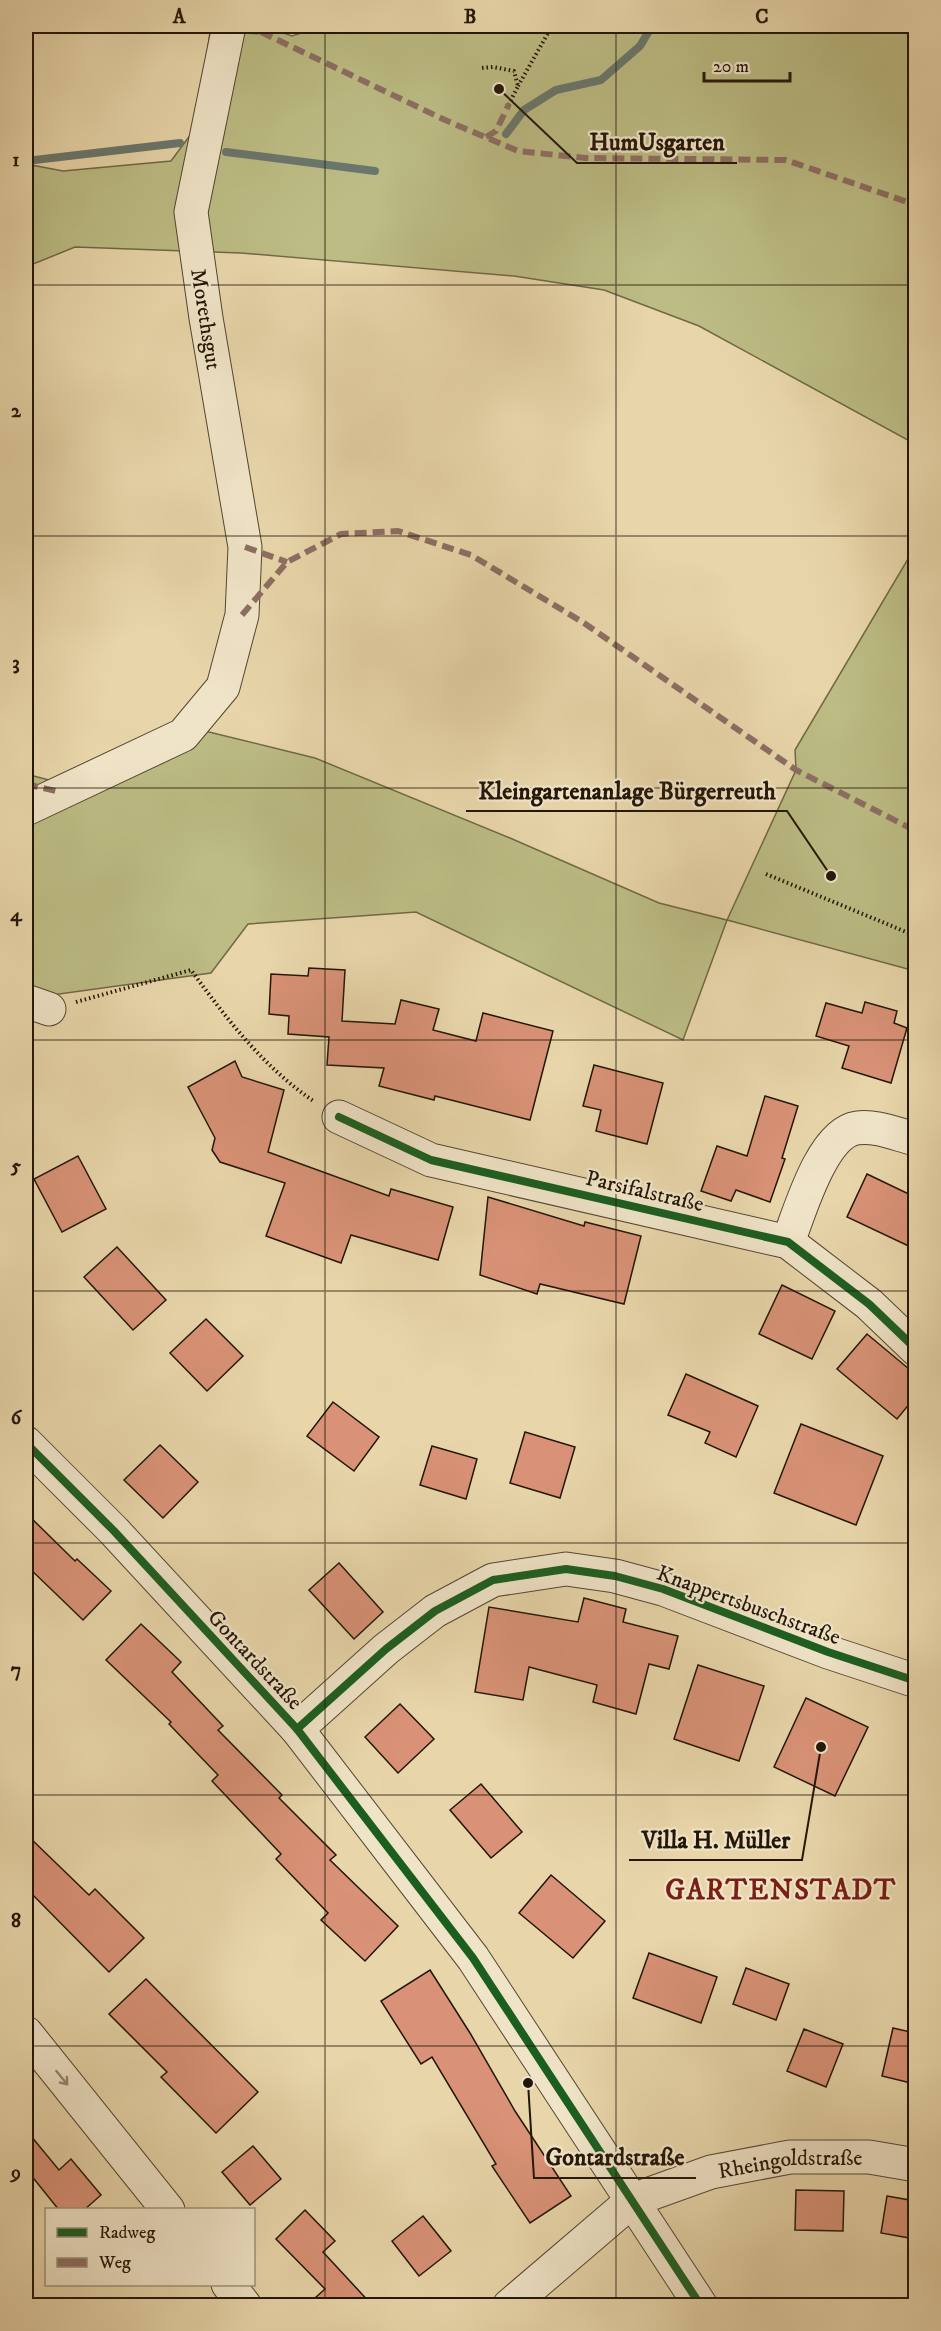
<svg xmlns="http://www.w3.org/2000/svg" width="941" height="2331" font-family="'IM FELL DW Pica',serif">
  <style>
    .green { fill: #bcbc84; stroke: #706946; stroke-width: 1.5 }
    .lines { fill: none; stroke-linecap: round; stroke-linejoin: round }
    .stream { stroke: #6a776d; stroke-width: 8 }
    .building { fill: #d99277; stroke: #231608; stroke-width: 1.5 }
    .minor-casing { stroke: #544630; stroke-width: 35 }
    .path { stroke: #231608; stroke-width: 4; stroke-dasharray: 1.5 3; stroke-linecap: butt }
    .minor { stroke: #f0e4c8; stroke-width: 33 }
    .quiet { stroke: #8d6e63; stroke-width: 6; stroke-dasharray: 12 6; stroke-linecap: butt }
    .cycleway-casing { stroke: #f0e4c8; stroke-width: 11 }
    .cycleway { stroke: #1b5e20; stroke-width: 8 }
    .oneway { stroke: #948772 }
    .grid { fill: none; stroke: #231608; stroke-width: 1.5; stroke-opacity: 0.55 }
    .labels { text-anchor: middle; stroke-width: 4.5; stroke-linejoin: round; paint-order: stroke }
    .street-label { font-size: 22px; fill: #231608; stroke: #f0e4c8 }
    .district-label { font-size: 28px; font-weight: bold; letter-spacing: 1.5px; fill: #7a1f14; stroke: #f0e4c8 }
    .leader { fill: none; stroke: #231608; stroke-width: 2 }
    .callout-dot { fill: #231608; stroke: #f0e4c8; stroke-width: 2 }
    .callout-label { font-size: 24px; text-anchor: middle; font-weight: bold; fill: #231608; stroke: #f0e4c8; stroke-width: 4.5; stroke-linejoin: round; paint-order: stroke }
    .neatline { fill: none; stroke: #231608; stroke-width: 2 }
    .grid-label { font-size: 20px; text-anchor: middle; font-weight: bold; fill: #231608 }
  </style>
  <rect width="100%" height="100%" fill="#e8d6aa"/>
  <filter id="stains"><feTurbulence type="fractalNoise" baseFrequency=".00333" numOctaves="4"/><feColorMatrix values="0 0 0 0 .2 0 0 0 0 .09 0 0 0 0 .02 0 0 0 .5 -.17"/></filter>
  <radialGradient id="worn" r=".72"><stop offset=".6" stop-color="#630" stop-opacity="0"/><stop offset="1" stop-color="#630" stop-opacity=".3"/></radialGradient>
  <g class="green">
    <polygon points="219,26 263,26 292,36 323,26 915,26 915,444 699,326 604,290 514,276 241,253 75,247 26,267 26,164 63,171 171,161 197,126 210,32"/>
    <polygon points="915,547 915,971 727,920 683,1040 416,912 248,924 211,973 52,995 26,987 26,774 49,780 177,720 209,732 315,758 510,838 659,903 727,920 796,770 795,750"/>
  </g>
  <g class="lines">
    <g class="stream">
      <polyline points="506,134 524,110 556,90 601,80 640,46 652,26"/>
      <polyline points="226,152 375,171"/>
      <polyline points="26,161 180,143"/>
    </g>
  </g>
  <g class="building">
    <polygon points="309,968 345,970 342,1021 395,1024 401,1000 439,1009 433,1030 476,1041 483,1013 553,1031 530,1120 435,1096 434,1100 379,1086 384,1068 327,1065 329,1037 288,1034 289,1016 269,1014 271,974 308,976"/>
    <polygon points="865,1002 897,1011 894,1023 907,1028 891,1083 842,1068 849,1046 816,1036 826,1003 862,1013"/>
    <polygon points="235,1061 242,1077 284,1090 268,1152 389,1196 391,1189 453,1207 438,1260 351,1235 341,1263 266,1236 285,1183 220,1162 212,1150 215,1138 188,1087"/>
    <polygon points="594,1065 663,1083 647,1144 596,1131 601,1110 583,1106"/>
    <polygon points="765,1096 798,1106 782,1158 785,1159 770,1202 736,1190 731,1201 701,1191 717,1146 747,1156"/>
    <polygon points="78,1156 106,1209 62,1232 34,1179"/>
    <polygon points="867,1174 915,1197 915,1249 847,1217"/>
    <polygon points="488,1197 584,1226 585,1222 641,1236 624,1304 540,1284 537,1294 480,1275"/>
    <polygon points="117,1247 166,1300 133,1330 84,1277"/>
    <polygon points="782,1285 835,1311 812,1359 759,1334"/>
    <polygon points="206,1319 243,1356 207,1391 170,1353"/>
    <polygon points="867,1334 915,1374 915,1397 897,1419 837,1369"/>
    <polygon points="686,1374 758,1406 736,1457 705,1443 710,1432 668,1415"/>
    <polygon points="333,1402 379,1437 354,1471 307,1436"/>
    <polygon points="801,1424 883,1456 856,1525 774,1493"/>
    <polygon points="525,1432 575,1447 560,1498 510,1483"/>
    <polygon points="160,1445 198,1482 163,1518 124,1480"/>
    <polygon points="432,1446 477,1459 466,1499 420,1485"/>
    <polygon points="26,1513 75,1561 77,1559 111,1591 83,1620 26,1565"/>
    <polygon points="339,1563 383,1612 354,1639 309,1590"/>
    <polygon points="584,1598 626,1609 623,1622 678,1636 669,1669 649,1664 636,1714 593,1702 597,1685 529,1667 523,1700 475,1692 489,1607 578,1622"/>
    <polygon points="141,1624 181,1662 172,1672 223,1726 218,1730 282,1795 279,1798 336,1855 330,1860 398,1926 365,1961 321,1920 328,1913 276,1859 281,1854 212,1781 218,1775 169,1724 171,1722 106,1660"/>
    <polygon points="698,1665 764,1686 739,1761 674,1739"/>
    <polygon points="806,1698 868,1727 835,1796 774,1767"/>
    <polygon points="400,1704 434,1739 398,1773 365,1737"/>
    <polygon points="481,1784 522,1832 491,1858 450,1810"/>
    <polygon points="26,1834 89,1895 95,1889 144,1938 109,1972 26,1888"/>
    <polygon points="551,1875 605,1921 573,1958 519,1913"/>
    <polygon points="649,1953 717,1977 701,2023 633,1998"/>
    <polygon points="746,1968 789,1984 776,2020 733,2004"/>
    <polygon points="430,1970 470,2033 515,2111 571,2196 530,2223 492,2166 496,2164 432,2057 421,2064 381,2001"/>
    <polygon points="146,1979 258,2092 216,2133 161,2077 167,2072 109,2014"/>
    <polygon points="893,2028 915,2033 915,2084 882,2076"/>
    <polygon points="804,2029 843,2044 826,2087 787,2071"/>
    <polygon points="26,2130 59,2170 71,2159 101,2195 84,2210 59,2210 26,2169"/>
    <polygon points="253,2146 281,2179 250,2205 222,2172"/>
    <polygon points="796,2190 844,2191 843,2231 795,2230"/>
    <polygon points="887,2196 915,2201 915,2239 881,2233"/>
    <polygon points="305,2210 335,2241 323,2252 373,2306 306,2306 325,2289 276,2239"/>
    <polygon points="423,2216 451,2251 419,2276 392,2241"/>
  </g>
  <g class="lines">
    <defs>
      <g id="minor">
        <polyline points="26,809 183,735 223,687 242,615 245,547 206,318 191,212 229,26"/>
        <polyline points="26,1001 49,1009"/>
        <polyline points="339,1117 431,1160 788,1242 869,1304 916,1349"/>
        <path d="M 788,1242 C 800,1211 822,1133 857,1128 C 876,1125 898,1135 916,1139"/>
        <polyline points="26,1443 114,1531 297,1729 473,1958 701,2306"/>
        <polyline points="297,1729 386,1649 435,1611 493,1580 566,1569 615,1576 663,1589 828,1652 916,1681"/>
        <polyline points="26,2033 168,2210"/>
        <polyline points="228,2284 245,2306"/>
        <path id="s1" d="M 509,2306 L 633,2200 L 711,2172 L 790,2157 L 869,2157 L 916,2165"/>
      </g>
    </defs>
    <use href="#minor" class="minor-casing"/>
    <g class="path">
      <polyline points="482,68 493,67 514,71 518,86 509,104"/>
      <polyline points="518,86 552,26"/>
      <polyline points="766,874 916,936"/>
      <path d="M 76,1002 L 191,970 C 226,1018 265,1069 315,1102"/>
    </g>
    <use href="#minor" class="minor"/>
    <g class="quiet">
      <polyline points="229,29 261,32 292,26"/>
      <polyline points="261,32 445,120 518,151 585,158 786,160 916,205"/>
      <polyline points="486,137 496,131 509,104"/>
      <polyline points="245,547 287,562"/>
      <polyline points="242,615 287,562 341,534 398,531 471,555 584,623 796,770 916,831"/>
      <polyline points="26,784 60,792"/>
    </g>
    <defs>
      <g id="cycleway">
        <polyline points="339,1117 431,1160 788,1242 869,1304 916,1349"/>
        <polyline points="26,1443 114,1531 297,1729 473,1958 701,2306"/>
        <polyline points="297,1729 386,1649 435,1611 493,1580 566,1569 615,1576 663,1589 828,1652 916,1681"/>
      </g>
    </defs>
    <use href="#cycleway" class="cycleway-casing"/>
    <use href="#cycleway" class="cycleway"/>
  </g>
  <defs><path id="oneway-shaft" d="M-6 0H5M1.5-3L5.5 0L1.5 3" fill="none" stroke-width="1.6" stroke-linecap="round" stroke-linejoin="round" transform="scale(1.5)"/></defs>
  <use class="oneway" href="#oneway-shaft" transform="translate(62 2078) rotate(51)"/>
  <path class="grid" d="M 325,26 L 325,2306M 616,26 L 616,2306M 26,285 L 916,285M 26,536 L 916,536M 26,788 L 916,788M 26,1040 L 916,1040M 26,1291 L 916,1291M 26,1543 L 916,1543M 26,1795 L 916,1795M 26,2046 L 916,2046"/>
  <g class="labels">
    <g class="street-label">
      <text transform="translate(207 319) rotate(81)" y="8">Morethsgut</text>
      <text transform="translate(645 1190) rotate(13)" y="8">Parsifalstraße</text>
      <text transform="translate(749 1604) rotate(20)" y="8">Knappertsbuschstraße</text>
      <text transform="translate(256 1659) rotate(47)" y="8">Gontardstraße</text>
      <text dy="8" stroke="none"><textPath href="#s1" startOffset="326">Rheingoldstraße</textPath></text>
    </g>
    <g class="district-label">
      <text x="781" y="1899">GARTENSTADT</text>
    </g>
  </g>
  <path class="leader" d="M499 89L577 163H737M831 876L787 811H466M821 1747L802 1860H629M528 2083L534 2178H696"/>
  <g class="callout-dot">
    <circle cx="499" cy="89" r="6"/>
    <circle cx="831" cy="876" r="6"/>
    <circle cx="821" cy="1747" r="6"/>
    <circle cx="528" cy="2083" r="6"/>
  </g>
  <g class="callout-label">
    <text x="657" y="150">HumUsgarten</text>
    <text x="627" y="799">Kleingartenanlage Bürgerreuth</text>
    <text x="716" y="1848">Villa H. Müller</text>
    <text x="615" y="2165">Gontardstraße</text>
  </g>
  <rect width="941" height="2331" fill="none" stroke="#e8d6aa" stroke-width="66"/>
  <rect x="45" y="2208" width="210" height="78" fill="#f0e4c8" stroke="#9e927b" stroke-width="1.5"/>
  <rect x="57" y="2228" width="30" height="9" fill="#1b5e20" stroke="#9e927b" stroke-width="1.5"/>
  <text x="99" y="2238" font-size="18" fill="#231608">Radweg</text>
  <rect x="57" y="2258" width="30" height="9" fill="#8d6e63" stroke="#9e927b" stroke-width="1.5"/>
  <text x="99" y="2268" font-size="18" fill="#231608">Weg</text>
  <path d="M704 72v9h86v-9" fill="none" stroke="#231608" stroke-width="3"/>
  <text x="713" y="72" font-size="18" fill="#231608" stroke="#f0e4c8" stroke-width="4.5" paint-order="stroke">20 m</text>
  <rect x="33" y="33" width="875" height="2265" class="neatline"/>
  <g class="grid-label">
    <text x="179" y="23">A</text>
    <text x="470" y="23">B</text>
    <text x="762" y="23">C</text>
    <text x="16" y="166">1</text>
    <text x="16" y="417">2</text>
    <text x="16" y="669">3</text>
    <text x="16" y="921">4</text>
    <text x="16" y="1172">5</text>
    <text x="16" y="1424">6</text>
    <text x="16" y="1676">7</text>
    <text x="16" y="1927">8</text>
    <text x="16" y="2179">9</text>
  </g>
  <rect width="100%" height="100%" filter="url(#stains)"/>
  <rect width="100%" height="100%" fill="url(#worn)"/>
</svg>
